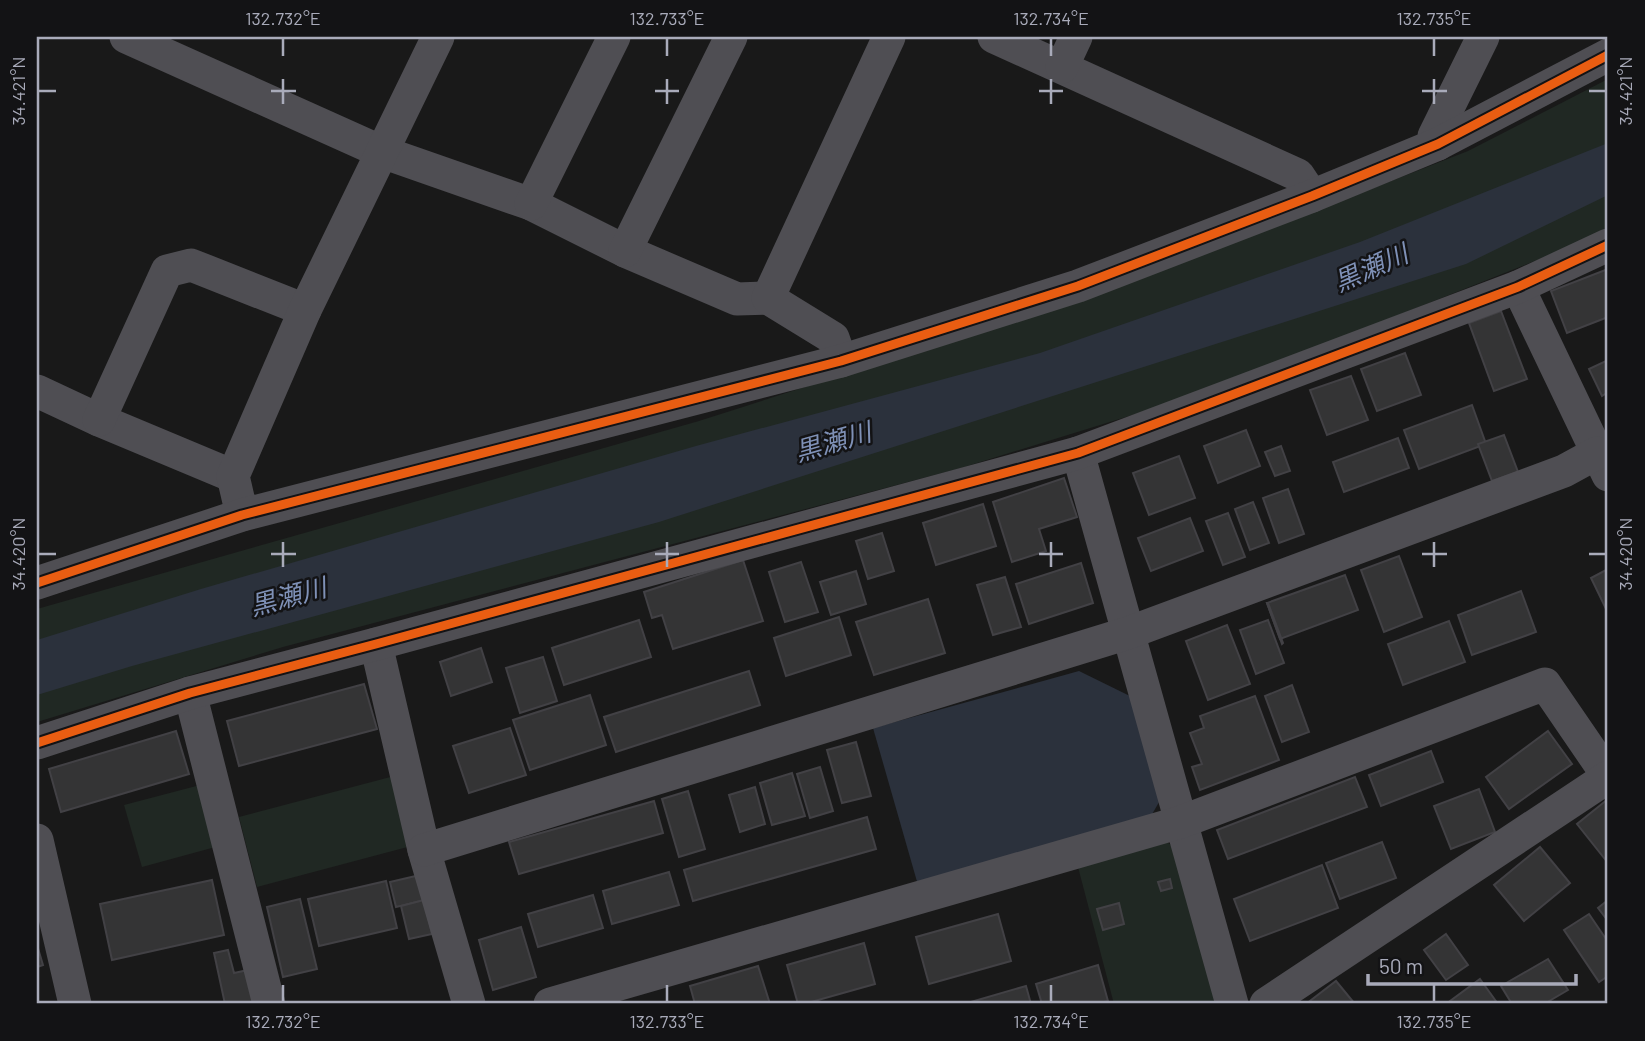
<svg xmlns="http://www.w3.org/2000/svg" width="1645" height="1041" font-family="Barlow,'Noto Sans JP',sans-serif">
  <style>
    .green { fill: #202823 }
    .water { fill: #2b313c }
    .building { fill: #343435; stroke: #424145; stroke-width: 2 }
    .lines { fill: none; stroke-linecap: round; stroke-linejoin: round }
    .minor { stroke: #4f4e53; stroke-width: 33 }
    .cycleway-casing { stroke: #131315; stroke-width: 13 }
    .cycleway { stroke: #e95d12; stroke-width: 9 }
    .ticks { fill: none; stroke: #a9abba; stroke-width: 2.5 }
    .labels { text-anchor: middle; stroke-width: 5; stroke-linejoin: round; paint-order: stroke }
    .water-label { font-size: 26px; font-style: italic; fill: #7f91b7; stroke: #131315 }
    .neatline { fill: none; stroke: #a9abba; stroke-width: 2.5 }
    .ticks-label { font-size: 18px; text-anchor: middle; fill: #a9abba }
  </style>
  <rect width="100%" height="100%" fill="#191919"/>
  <g class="green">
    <polygon points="1608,79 1608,232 1197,395 961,468 283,647 37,722 37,609 699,421 1132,282 1468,151"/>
    <polygon points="398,775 415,845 257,887 239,817"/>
    <polygon points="204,784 219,846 142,867 124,805"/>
    <polygon points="1167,842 1177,850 1217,1004 1114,1004 1078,867"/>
  </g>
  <g class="water">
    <polygon points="1608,143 1608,195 1466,264 659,522 132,666 37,695 37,640 201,589 696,446 1040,353 1360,242"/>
    <polygon points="1079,671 1136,699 1162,797 1151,816 918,885 873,728"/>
  </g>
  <g class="building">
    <polygon points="1608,269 1608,317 1567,333 1551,291"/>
    <polygon points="1501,311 1527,379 1494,391 1469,323"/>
    <polygon points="1405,353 1421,395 1377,411 1361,369"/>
    <polygon points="1608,360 1608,392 1602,396 1589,369"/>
    <polygon points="1351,376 1368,420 1327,435 1310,390"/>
    <polygon points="1472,405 1486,444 1419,469 1404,430"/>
    <polygon points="1246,430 1260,466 1218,483 1204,446"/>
    <polygon points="1504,435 1518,472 1492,481 1478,444"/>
    <polygon points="1398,438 1409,468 1344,492 1333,462"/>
    <polygon points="1281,446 1290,471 1275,476 1265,452"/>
    <polygon points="1179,456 1195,498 1149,515 1133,473"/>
    <polygon points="1064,478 1077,517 1039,529 1046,551 1012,562 993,502"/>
    <polygon points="1288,489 1304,534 1279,543 1263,498"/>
    <polygon points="1253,502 1269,543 1250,550 1235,509"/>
    <polygon points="983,504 996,546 936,565 923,523"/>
    <polygon points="1228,513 1245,557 1223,565 1206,521"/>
    <polygon points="1190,518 1203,551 1151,571 1138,538"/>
    <polygon points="882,533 894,571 868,579 856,541"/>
    <polygon points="1399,556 1422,617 1384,632 1361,570"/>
    <polygon points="743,560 763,621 673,649 662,615 652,618 644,592"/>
    <polygon points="801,562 818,612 785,622 769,572"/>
    <polygon points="1081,563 1093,603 1029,624 1016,584"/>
    <polygon points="1608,569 1608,613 1591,578"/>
    <polygon points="856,571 866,604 831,615 820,582"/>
    <polygon points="1345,575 1358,610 1280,639 1267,603"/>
    <polygon points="1005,577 1021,627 993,635 977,585"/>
    <polygon points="1521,591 1536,632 1472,655 1458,615"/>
    <polygon points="928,599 945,653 874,675 856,622"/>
    <polygon points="1267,603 1268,603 1283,643 1282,644"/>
    <polygon points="839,617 851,655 786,676 774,638"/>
    <polygon points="639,620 651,657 564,685 552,648"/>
    <polygon points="1268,620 1284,663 1256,674 1240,630"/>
    <polygon points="1449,621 1465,662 1403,685 1388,644"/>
    <polygon points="1227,625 1250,684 1208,700 1186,641"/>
    <polygon points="481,648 492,682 451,696 440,662"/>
    <polygon points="543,657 557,701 520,713 506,668"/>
    <polygon points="749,671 760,705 616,752 604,717"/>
    <polygon points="364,684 377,729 239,766 227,721"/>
    <polygon points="1292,685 1309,732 1282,742 1265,696"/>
    <polygon points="590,695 606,745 530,770 513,720"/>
    <polygon points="1255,696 1279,760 1200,790 1192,767 1202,764 1190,733 1204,728 1200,716"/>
    <polygon points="510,728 526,775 469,793 453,746"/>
    <polygon points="176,731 189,774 61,812 49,769"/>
    <polygon points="1548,731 1572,764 1509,809 1486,777"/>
    <polygon points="856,742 871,796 842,803 827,750"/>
    <polygon points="1431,751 1443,782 1381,806 1369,775"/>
    <polygon points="820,767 833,811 810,818 797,774"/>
    <polygon points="792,773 805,816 772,825 760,783"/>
    <polygon points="1355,777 1367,807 1228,859 1217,830"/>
    <polygon points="755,787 765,824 740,832 729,795"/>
    <polygon points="1479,789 1495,832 1451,849 1434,806"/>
    <polygon points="688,791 705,849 679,857 662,799"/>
    <polygon points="1608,799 1608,863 1577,824"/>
    <polygon points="654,801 663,833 519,874 509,842"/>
    <polygon points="867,817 876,849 693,901 684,870"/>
    <polygon points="1382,842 1396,878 1340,899 1326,863"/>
    <polygon points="1540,847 1570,883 1524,921 1494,885"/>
    <polygon points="1322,865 1338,908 1250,941 1234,899"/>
    <polygon points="669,872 679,905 612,924 603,891"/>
    <polygon points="420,875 425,900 396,907 390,882"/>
    <polygon points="1170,879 1172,888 1161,891 1158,882"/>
    <polygon points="212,880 224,935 112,960 100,904"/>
    <polygon points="386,881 397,928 319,946 308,899"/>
    <polygon points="593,895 603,928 538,947 528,914"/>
    <polygon points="300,899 317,969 283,977 267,907"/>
    <polygon points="424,900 432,934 409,939 401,906"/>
    <polygon points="1608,900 1608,921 1598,908"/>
    <polygon points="1119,903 1124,924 1103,930 1097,909"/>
    <polygon points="998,914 1011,961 929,984 916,937"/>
    <polygon points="1589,914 1608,942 1608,976 1599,982 1564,930"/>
    <polygon points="521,927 536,977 493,990 479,940"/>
    <polygon points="1446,934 1468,965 1446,980 1424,950"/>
    <polygon points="864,943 875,984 804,1004 798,1004 787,965"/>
    <polygon points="37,945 43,965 37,967"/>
    <polygon points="228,950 234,973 248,970 256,1004 225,1004 214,953"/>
    <polygon points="1548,959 1568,990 1544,1004 1512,1004 1501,986"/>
    <polygon points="1098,965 1108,1001 1096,1004 1042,1004 1036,984"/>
    <polygon points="758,966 770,1004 695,1004 690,986"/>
    <polygon points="1480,979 1498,1004 1446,1004"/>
    <polygon points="1336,981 1355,1004 1306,1004"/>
    <polygon points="1026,986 1031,1004 964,1004"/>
  </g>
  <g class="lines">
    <g class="minor">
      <polyline points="126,37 382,152 531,204 625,251 737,299 768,298"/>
      <polyline points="994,37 1298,175 1312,196"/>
      <polyline points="1062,67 1076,37"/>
      <polyline points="1438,144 1434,136 1483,37"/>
      <polyline points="531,204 614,37"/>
      <polyline points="625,251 731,37"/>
      <polyline points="1518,287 1608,475"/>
      <polyline points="841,361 833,338 768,298 889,37"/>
      <polyline points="37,391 99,420 233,476"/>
      <polyline points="99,420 167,271 191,265 305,310"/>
      <polyline points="1078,453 1232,1004"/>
      <polyline points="242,515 233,476 305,310 438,37"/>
      <polyline points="37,583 242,515 841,361 1078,286 1312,196 1438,144 1608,55"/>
      <polyline points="376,644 424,850 469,1004"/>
      <polyline points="190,693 269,1004"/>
      <polyline points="37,743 190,693 376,644 1078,453 1518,287 1608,245"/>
      <polyline points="37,840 75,1004"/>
      <polyline points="424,850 1128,633 1564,471 1597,453"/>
      <polyline points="550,1004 1181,822 1545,684 1608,776"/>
      <polyline points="1266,1004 1608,777"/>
    </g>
    <defs>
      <g id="cycleway">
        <polyline points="37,583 242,515 841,361 1078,286 1312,196 1438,144 1608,55"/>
        <polyline points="37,743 190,693 376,644 1078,453 1518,287 1608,245"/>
      </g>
    </defs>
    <use href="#cycleway" class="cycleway-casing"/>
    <use href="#cycleway" class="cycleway"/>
  </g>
  <path class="ticks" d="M 283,38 L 283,56M 667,38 L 667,56M 1051,38 L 1051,56M 1434,38 L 1434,56M 283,79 L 283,104M 667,79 L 667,104M 1051,79 L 1051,104M 1434,79 L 1434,104M 38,91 L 56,91M 271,91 L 296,91M 655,91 L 679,91M 1039,91 L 1063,91M 1422,91 L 1447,91M 1589,91 L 1606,91M 283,542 L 283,567M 667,542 L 667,567M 1051,542 L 1051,567M 1434,542 L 1434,567M 38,554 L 56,554M 271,554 L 296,554M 655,554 L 679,554M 1039,554 L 1063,554M 1422,554 L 1447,554M 1589,554 L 1606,554M 283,985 L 283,1002M 667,985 L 667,1002M 1051,985 L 1051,1002M 1434,985 L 1434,1002"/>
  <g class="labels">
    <g class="water-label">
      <text transform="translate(1371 268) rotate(-24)" y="9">黒瀬川</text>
      <text transform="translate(833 442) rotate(-16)" y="9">黒瀬川</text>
      <text transform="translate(288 597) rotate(-15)" y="9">黒瀬川</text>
    </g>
  </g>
  <rect width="1645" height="1041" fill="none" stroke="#131315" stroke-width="77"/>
  <path d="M1368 974v10h208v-10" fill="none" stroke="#a9abba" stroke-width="3.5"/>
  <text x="1379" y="974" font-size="21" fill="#a9abba" stroke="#131315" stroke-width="5" paint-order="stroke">50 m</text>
  <rect x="38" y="38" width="1568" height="964" class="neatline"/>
  <g class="ticks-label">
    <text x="283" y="25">132.732°E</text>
    <text x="667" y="25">132.733°E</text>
    <text x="1051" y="25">132.734°E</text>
    <text x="1434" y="25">132.735°E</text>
    <text transform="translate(19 91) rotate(-90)" y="6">34.421°N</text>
    <text transform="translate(1626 91) rotate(-90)" y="6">34.421°N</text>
    <text transform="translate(19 554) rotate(-90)" y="6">34.420°N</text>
    <text transform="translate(1626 554) rotate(-90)" y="6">34.420°N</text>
    <text x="283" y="1028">132.732°E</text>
    <text x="667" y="1028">132.733°E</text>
    <text x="1051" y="1028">132.734°E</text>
    <text x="1434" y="1028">132.735°E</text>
  </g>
</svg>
